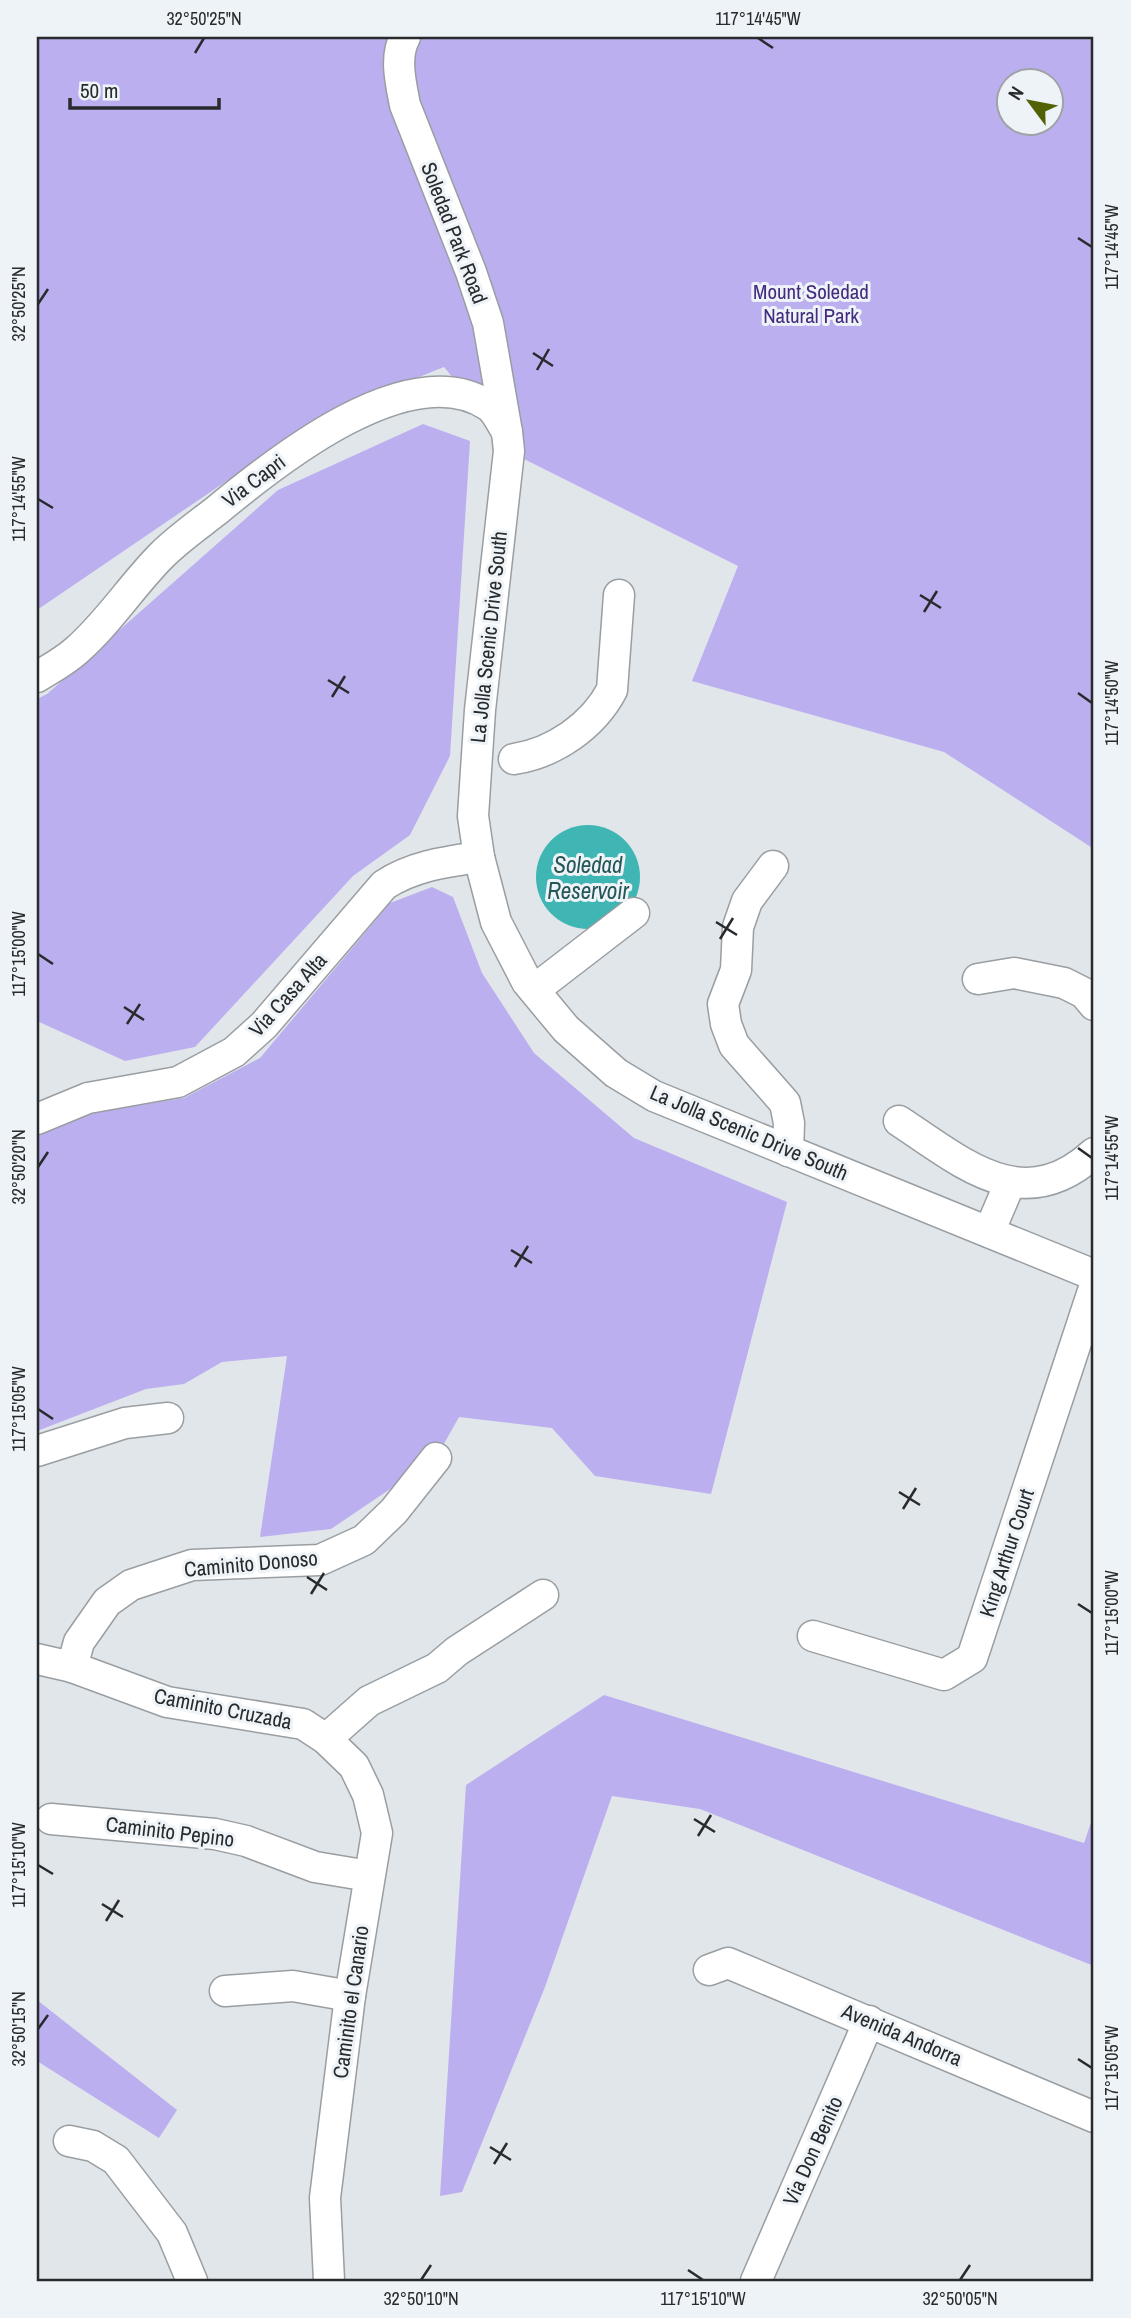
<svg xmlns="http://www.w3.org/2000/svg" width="1131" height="2318" font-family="'Archivo Narrow',sans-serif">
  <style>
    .green { fill: #bbaff0; fill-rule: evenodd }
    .water { fill: #3fb6b4 }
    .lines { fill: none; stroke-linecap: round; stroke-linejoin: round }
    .minor-casing { stroke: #999ea2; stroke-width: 33 }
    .minor { stroke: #fff; stroke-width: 30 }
    .ticks { fill: none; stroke: #282a2c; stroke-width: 2.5 }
    .labels { text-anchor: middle; stroke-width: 6; stroke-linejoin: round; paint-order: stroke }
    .street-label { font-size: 21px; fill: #282a2c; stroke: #eef3f8 }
    .park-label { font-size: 21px; fill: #442b7e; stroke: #eef3f8 }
    .water-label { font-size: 23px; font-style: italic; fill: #245655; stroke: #eef3f8 }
    .neatline { fill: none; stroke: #282a2c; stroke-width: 2.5 }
    .ticks-label { font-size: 18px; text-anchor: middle; fill: #282a2c }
  </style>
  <rect width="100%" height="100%" fill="#e1e6ea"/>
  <g class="green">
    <path d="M 37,37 L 1094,37 L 1094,849 L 944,752 L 692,681 L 738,566 L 518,456 L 444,367 L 322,416 L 37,610 ZM 1009,80 L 1050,80 L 1050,122 L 1009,122 Z"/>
    <polygon points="423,424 470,441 450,756 410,835 353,876 195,1047 125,1061 37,1021 37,699 47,694 278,490"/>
    <polygon points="432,887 453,897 482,973 534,1053 634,1138 787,1202 711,1494 595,1476 552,1428 459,1417 436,1458 331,1529 260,1537 287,1356 222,1362 184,1384 146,1389 37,1431 37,1128 66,1117 184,1098 260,1058 390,903"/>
    <polygon points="604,1695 1084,1843 1094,1814 1094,1966 700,1809 612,1796 545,1987 462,2192 440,2196 466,1785"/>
    <polygon points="37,2000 177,2110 159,2138 37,2061"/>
  </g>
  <circle class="water" cx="588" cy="877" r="52"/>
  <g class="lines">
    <defs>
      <g id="minor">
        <path d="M 405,37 C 394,57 401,84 405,105 L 471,272 L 488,323 L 507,432 L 509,451 L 480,710 L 473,816 L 479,857 L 496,922 L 527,982 L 566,1029 L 616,1073 L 654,1096 L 1094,1275"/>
        <path d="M 37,677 C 50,669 65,661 77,650 C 109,622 132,585 162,555 C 178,539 198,525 216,511 C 275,462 410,353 489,406 C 496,411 502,424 507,432"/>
        <path d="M 514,759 C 554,753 593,726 612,690 L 619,595"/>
        <polyline points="773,866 747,901 738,927 736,970 723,1004 726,1024 734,1045 785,1103 789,1123 788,1151"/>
        <polyline points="978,979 1014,973 1064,983 1084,993 1094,1005"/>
        <polyline points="534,990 634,913"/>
        <path d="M 37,1119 L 88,1098 L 178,1082 L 234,1052 L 264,1025 L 384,885 C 413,866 445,862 479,857"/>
        <path d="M 899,1121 C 963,1163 1023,1218 1094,1153"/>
        <polyline points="989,1232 1010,1183"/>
        <polyline points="37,1451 125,1423 168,1418"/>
        <polyline points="813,1636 944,1675 972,1658 1094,1288"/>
        <polyline points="37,1659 72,1667 167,1702 303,1724 326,1739 354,1766 368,1795 377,1833 350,1996 325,2198 329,2281"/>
        <polyline points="72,1667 79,1642 107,1602 131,1585 192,1565 320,1560 364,1540 394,1511 436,1458"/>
        <polyline points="326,1739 369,1701 437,1668 457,1651 543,1595"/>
        <polyline points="51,1819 215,1834 246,1841 315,1867 369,1876"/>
        <polyline points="709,1970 728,1963 1094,2117"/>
        <polyline points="225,1991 293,1986 350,1996"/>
        <polyline points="69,2141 93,2146 116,2160 172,2233 192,2281"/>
        <polyline points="756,2281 869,2021"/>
      </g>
    </defs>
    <use href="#minor" class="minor-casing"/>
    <use href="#minor" class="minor"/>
  </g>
  <path class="ticks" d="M 758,38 L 773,48M 195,53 L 204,38M 1078,238 L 1092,247M 38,304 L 48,289M 533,353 L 553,366M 537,370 L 549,349M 38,499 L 53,508M 920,595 L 941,608M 924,612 L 937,591M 328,680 L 349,693M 1078,693 L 1092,703M 332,697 L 345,676M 716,922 L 737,935M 720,939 L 733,918M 38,954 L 53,964M 124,1007 L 144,1020M 127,1024 L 140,1004M 1078,1148 L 1092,1158M 38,1167 L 48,1152M 511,1250 L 532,1263M 515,1267 L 528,1246M 38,1409 L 53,1419M 899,1492 L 920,1505M 903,1509 L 916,1488M 307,1577 L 327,1590M 311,1594 L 324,1573M 1078,1604 L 1092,1613M 694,1819 L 715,1832M 698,1836 L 711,1815M 38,1865 L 53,1874M 102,1904 L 123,1917M 106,1921 L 119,1900M 38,2029 L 48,2015M 1078,2059 L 1092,2068M 490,2147 L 511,2160M 494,2164 L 507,2143M 688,2270 L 703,2280M 421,2280 L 431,2265M 960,2280 L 970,2265"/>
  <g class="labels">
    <g class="street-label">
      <text transform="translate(454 233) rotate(69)" y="7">Soledad Park Road</text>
      <text transform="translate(254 481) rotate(-37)" y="7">Via Capri</text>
      <text transform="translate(489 637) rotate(-84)" y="7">La Jolla Scenic Drive South</text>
      <text transform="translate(288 995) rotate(-48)" y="7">Via Casa Alta</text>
      <text transform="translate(749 1133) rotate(23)" y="7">La Jolla Scenic Drive South</text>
      <text transform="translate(1007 1553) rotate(-72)" y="7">King Arthur Court</text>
      <text transform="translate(251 1564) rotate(-5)" y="7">Caminito Donoso</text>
      <text transform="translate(223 1709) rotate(11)" y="7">Caminito Cruzada</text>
      <text transform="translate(170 1832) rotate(7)" y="7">Caminito Pepino</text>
      <text transform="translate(351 2002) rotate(-82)" y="7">Caminito el Canario</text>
      <text transform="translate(902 2035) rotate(23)" y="7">Avenida Andorra</text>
      <text transform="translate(813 2151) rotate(-66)" y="7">Via Don Benito</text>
    </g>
    <g class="park-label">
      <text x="811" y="299">Mount Soledad<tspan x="811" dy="24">Natural Park</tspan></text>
    </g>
    <g class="water-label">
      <text x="588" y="873">Soledad<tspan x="588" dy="26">Reservoir</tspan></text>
    </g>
  </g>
  <rect width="1131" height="2318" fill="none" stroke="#eef3f8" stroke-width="77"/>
  <g transform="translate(1030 102) rotate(302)"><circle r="33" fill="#eef3f8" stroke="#9fa3a6" stroke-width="2"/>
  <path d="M0-5L12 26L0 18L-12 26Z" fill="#526104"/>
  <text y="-10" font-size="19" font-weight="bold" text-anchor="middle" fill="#282a2c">N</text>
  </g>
  <path d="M70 98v10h149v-10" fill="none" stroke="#282a2c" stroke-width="3.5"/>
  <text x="80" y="98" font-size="21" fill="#282a2c" stroke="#eef3f8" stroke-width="5" paint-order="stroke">50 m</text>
  <rect x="38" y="38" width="1054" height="2242" class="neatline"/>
  <g class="ticks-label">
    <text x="204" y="25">32°50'25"N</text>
    <text x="758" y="25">117°14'45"W</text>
    <text transform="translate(1112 247) rotate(-90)" y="6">117°14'45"W</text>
    <text transform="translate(19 304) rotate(-90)" y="6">32°50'25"N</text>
    <text transform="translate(19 499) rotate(-90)" y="6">117°14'55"W</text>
    <text transform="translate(1112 703) rotate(-90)" y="6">117°14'50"W</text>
    <text transform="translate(19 954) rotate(-90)" y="6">117°15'00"W</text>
    <text transform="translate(1112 1158) rotate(-90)" y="6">117°14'55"W</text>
    <text transform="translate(19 1167) rotate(-90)" y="6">32°50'20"N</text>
    <text transform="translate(19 1409) rotate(-90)" y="6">117°15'05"W</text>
    <text transform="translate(1112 1613) rotate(-90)" y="6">117°15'00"W</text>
    <text transform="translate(19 1865) rotate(-90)" y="6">117°15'10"W</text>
    <text transform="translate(19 2029) rotate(-90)" y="6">32°50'15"N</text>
    <text transform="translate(1112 2068) rotate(-90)" y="6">117°15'05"W</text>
    <text x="421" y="2305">32°50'10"N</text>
    <text x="703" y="2305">117°15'10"W</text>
    <text x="960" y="2305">32°50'05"N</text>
  </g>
</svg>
